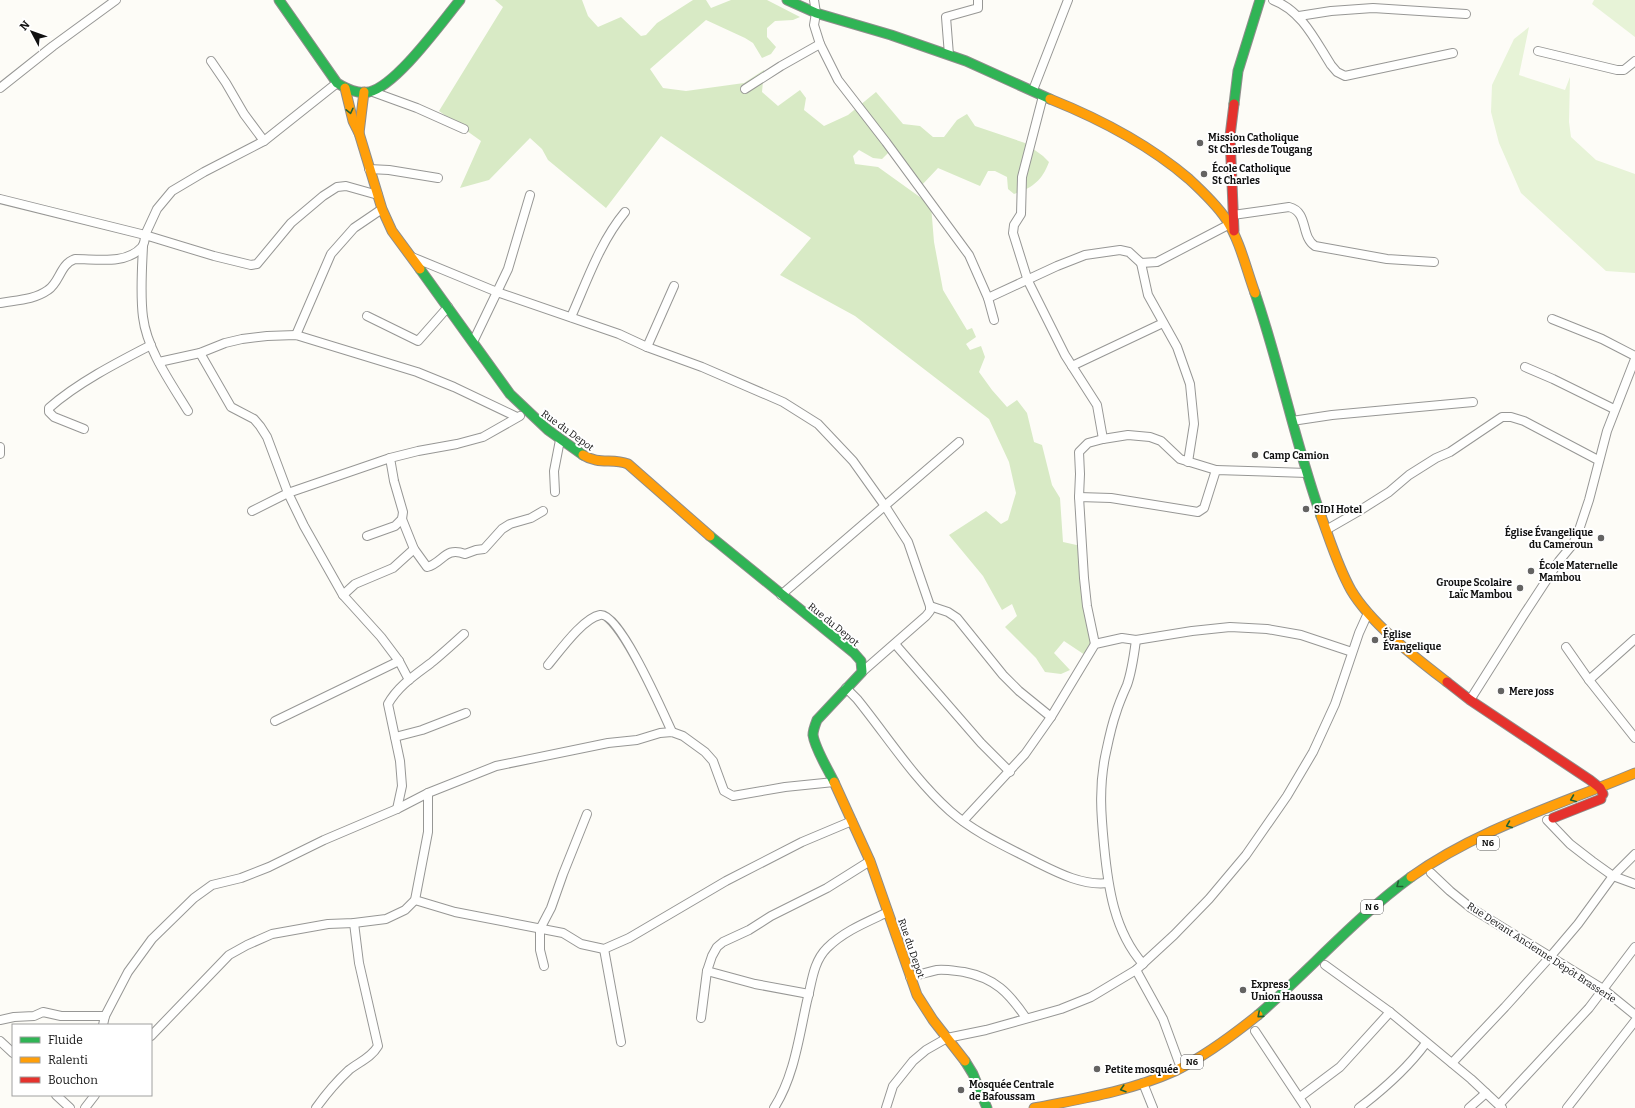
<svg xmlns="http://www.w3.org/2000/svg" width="1635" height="1108" font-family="Bitter,serif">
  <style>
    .green { fill: #e7f3d7 }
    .forest { fill: #d8eac5 }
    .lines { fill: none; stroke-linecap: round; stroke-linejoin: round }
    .street-casing { stroke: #979795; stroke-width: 10 }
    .fast-casing { stroke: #8e8d8b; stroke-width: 11 }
    .slow-casing { stroke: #8e8d8b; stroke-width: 11 }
    .jam-casing { stroke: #8e8d8b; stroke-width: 11 }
    .street { stroke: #fffffe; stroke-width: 8 }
    .fast { stroke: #30b455; stroke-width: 9 }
    .slow { stroke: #ff9f0a; stroke-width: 9 }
    .jam { stroke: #e5322d; stroke-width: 9 }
    .oneway { stroke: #206233 }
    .poi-dot { fill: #646362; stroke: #fff; stroke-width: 1.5 }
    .labels { text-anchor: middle; stroke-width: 4; stroke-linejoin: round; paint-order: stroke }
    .shield { fill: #fff; stroke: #585858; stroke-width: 1 }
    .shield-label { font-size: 9px; font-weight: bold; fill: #111 }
    .poi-label { font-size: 10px; font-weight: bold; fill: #111; stroke: #fff; text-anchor: start }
    .street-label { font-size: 10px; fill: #111; stroke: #fff }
  </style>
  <rect width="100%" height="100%" fill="#fdfcf7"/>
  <g class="green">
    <polygon points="1594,0 1635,0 1635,37 1592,4"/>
    <polygon points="1529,27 1519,75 1565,90 1570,77 1569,122 1571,137 1596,160 1635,174 1635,273 1606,271 1521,193 1499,143 1491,112 1492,85 1514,39"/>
  </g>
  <path class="forest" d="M 495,0 L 582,0 L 588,16 L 598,27 L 621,17 L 641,36 L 646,35 L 657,23 L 693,0 L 706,0 L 711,8 L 731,0 L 767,0 L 800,17 L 793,20 L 775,21 L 767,28 L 767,37 L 776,47 L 771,54 L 762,58 L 753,43 L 745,38 L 706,20 L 650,69 L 663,88 L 686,91 L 744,83 L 764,70 L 762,92 L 778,106 L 800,90 L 806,98 L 804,110 L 824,126 L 848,115 L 876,92 L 903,124 L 920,126 L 933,137 L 944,137 L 957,120 L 967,114 L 975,126 L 1025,143 L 1043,156 L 1049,162 C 1042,181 1032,188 1014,194 L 1008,189 L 1007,177 L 995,171 L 988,171 L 980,186 L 938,168 L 921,186 L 891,150 L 882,159 L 873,158 L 859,150 L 853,156 L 855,164 L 878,167 L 931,205 L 934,242 L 943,290 L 967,330 L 972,328 L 976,337 L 966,344 L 970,350 L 981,346 L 985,357 L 979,372 L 992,390 L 1007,407 L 1017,400 L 1027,413 L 1034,442 L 1042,445 L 1052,485 L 1060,498 L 1063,542 L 1081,546 L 1094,621 L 1098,634 L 1085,655 L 1064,641 L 1054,653 L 1070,670 L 1061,674 L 1045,672 L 1036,658 L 1005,627 L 1017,616 L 1012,604 L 1002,610 L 983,576 L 949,535 L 986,511 L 1001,524 L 1008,520 L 1016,493 L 1009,462 L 989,419 L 855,316 L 780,275 L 811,238 L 661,136 L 606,208 L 548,160 L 542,149 L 530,138 L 489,180 L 460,188 L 481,141 L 439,111 L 503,7 Z"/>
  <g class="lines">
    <defs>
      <g id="street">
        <polyline points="814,0 816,13 814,25 820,44 838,80 886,142 969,255 988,298 994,320"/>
        <path d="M 1273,0 C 1302,11 1315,40 1331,65 L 1337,72 L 1345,76 L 1453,53"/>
        <polyline points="1299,16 1331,11 1373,8 1466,14"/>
        <polyline points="1538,51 1617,70 1624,70 1635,61"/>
        <polyline points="949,55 946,17 978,8 978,0"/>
        <polyline points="211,61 226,83 244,114 264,141"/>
        <polyline points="0,88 53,46 116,0"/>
        <polyline points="745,89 781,66 820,44"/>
        <polyline points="1033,90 1068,0"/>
        <polyline points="373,92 417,108 464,129"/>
        <polyline points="1043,96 1022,177 1021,214 1014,225 1013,233 1028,281 1065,355 1072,366 1163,323"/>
        <polyline points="369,169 389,170 438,178"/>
        <polyline points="0,199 145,235 157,209 172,191 204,172 264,141 337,83"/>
        <path d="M 1233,215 L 1289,207 C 1309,212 1300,236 1315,246 L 1387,259 L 1434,262"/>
        <path d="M 143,246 C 142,269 140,294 143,317 C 147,350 171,383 188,411"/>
        <polyline points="412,257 497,292 508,269 530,195"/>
        <polyline points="1141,263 1148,295 1177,347 1190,384 1194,424 1188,462"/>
        <polyline points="988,298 1057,266 1085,255 1120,250 1129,252 1141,263 1157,262 1230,224"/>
        <path d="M 0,303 C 16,300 34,300 48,290 C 60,282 60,264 75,259 C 97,259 126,265 142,247 C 144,244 145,239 145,235 L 214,256 L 251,265 L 257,264 L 291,223 L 323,196 L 337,187 L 346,186 L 378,195"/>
        <polyline points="367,316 418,341 448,307"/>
        <path d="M 571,317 C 587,281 600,242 625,212"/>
        <polyline points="1552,319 1602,339 1635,356"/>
        <polyline points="296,335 331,254 354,228 382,209"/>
        <polyline points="473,342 497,292 619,334 647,347 702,367 783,402 818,424 853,461 885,506 908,542 930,606 930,611 926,616 862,672"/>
        <polyline points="647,347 674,286"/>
        <polyline points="200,353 231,407 254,419 260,426 267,437 288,493 252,511"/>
        <polyline points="159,362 200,353 225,343 242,339 267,336 296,335 417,372 454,387 517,417"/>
        <polyline points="1072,366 1097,405 1103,439"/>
        <polyline points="1525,367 1553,379 1614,409"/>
        <polyline points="1292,421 1332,415 1473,402"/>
        <path d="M 84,429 L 54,417 L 49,412 L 49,408 C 77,383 118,362 151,345"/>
        <polyline points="0,447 0,454"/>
        <polyline points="390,458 288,493 304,526 343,595 381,637 399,661 409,680"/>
        <polyline points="555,492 554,471 560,440"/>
        <polyline points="1079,497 1080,474 1079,452 1088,443 1103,439 1128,435 1150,437 1161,441 1180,459 1216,470"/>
        <path d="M 402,519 L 414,549 L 427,567 C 443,563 445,546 465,554 L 476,550 L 484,549 L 502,529 L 510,524 L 531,518 L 543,511"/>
        <polyline points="1326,530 1359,511 1389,492 1409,475 1436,458 1450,452 1502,417 1511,417 1524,421 1598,460"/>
        <polyline points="367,536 395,526 402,519 403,512 394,481 390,458 418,451 457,444 483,437 520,416"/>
        <polyline points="343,595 355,584 393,568 414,549"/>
        <polyline points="781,595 959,442"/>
        <polyline points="930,606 948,612 957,618 1003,675 1019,691 1051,717"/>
        <path d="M 1136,640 C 1134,655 1132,671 1127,685 C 1123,694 1119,703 1116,713 C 1111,727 1108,743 1105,757 C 1099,788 1101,814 1104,845 C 1108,887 1114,931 1143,964"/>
        <polyline points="895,644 981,743 1010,772"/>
        <polyline points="1095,644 1087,606 1084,578 1079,497 1111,498 1198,512 1204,508 1216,470 1307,473"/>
        <polyline points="1566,647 1589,680 1635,738"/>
        <path d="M 548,665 C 559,652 583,618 600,615 C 619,611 664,715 672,732"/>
        <polyline points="1589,680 1635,639"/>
        <path d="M 846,688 L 857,699 C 887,736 914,779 950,811 C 975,833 1007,847 1036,862 C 1058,873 1083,886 1108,883"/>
        <polyline points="1470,700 1525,613 1559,561 1573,544 1578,533 1589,500 1607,431 1635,359"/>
        <polyline points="275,721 399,661"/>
        <polyline points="395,737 422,730 466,713"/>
        <path d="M 397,809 L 402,786 L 400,761 L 388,704 C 398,686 415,675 431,663 C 442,654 453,644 464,634"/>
        <polyline points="1547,820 1570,844 1592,861 1613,876 1635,884"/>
        <polyline points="963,821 1025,754 1051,717 1095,644 1122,638 1136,640 1192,631 1230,627 1267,629 1301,635 1352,652"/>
        <polyline points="1431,873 1450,891 1471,908 1603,989 1635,1015"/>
        <polyline points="415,900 455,912 563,933 581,944 604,949 629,938 726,881 802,842 852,821"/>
        <polyline points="604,949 621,1042"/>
        <polyline points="1325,965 1390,1012 1471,1079 1502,1108"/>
        <polyline points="544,966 540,950 540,929 551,908 563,874 587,814"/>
        <polyline points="1136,970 1163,1019 1181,1068"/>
        <polyline points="707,971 755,984 809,994"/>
        <path d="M 910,977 C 918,975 928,972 937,970 C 945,969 955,971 964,972 C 995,978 1009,993 1026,1018"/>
        <polyline points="701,1018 707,971 712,956 717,947 723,942 749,930 771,916 827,888 870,861"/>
        <polyline points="0,1020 14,1017 34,1016 43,1012 61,1016 105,1016"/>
        <polyline points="103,1025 105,1016 128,972 152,939 194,898 212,885 241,878 269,867 324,840 397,809 428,793 496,766 608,743 637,740 660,733 672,732 683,736 705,752 713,761 724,791 733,796 785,787 834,782"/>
        <polyline points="1255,1031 1306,1108"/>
        <polyline points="151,1036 229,955 247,945 272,934 328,924 354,923 386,919 405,910 415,900 428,832 428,793"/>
        <polyline points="0,1041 13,1053"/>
        <polyline points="1452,1063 1505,1007 1550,957 1578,924 1613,876 1635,854"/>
        <polyline points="1143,1083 1153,1108"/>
        <polyline points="56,1095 70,1108"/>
        <polyline points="1300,1097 1340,1067 1390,1012"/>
        <polyline points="1499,1105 1589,1008 1635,947"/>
        <polyline points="85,1108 95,1095"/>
        <path d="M 316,1108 C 326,1094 336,1082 349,1070 C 359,1062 371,1058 378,1046 L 359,963 L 354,923"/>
        <path d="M 774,1108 C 794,1077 799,1037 807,1001 C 812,982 813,962 827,948 C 844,931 867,922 888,912"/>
        <polyline points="886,1108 893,1086 913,1061 926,1050 947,1038 986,1030 1061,1009 1091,997 1136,970 1174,935 1209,899 1246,855 1287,796 1313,752 1335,704 1359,633 1368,613"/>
        <path d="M 1359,1108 C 1384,1089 1407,1069 1426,1043"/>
        <polyline points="1469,1108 1486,1093"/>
        <polyline points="1567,1108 1635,1021"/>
      </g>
      <g id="fast">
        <path d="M 279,0 L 337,83 C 347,89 357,94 369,92 C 396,86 441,23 460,0"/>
        <polyline points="787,0 816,13 891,35 966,61 1050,99"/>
        <polyline points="1234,104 1238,71 1260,0"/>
        <polyline points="420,269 510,394 548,430 583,455"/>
        <path d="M 1255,293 C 1280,366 1295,443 1321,516"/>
        <path d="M 710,536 L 854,653 L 861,661 L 862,672 L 817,720 C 815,725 813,730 813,735 C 815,749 828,769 834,782"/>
        <path d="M 1258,1015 C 1310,970 1355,918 1411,877"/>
        <polyline points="965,1061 973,1074 987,1108"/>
      </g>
      <g id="slow">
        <polyline points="345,88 353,121 359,133 382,209 392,231 420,269"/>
        <path d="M 1050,99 C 1100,119 1147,143 1189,179 C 1202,191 1216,204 1226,219 C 1240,241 1246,268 1255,293"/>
        <polyline points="359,133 364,92"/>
        <path d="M 583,455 C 599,465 612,458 628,464 L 710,536"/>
        <path d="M 1321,516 C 1330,540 1338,567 1351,590 C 1371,624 1416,658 1447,682"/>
        <polyline points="834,782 870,861 917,995 933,1020 965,1061"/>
        <path d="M 1411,877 C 1478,829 1559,805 1635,773"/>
        <path d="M 1034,1108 C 1081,1099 1131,1091 1175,1071 C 1205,1056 1232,1036 1258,1015"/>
      </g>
      <g id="jam">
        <polyline points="1234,104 1230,136 1234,231"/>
        <polyline points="1447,682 1470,700 1590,780 1600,788 1603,794"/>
        <polyline points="1553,818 1601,799"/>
      </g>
    </defs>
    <use href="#street" class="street-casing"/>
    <use href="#fast" class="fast-casing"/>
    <use href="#slow" class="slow-casing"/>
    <use href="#jam" class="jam-casing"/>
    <use href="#street" class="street"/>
    <use href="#fast" class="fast"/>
    <use href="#slow" class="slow"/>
    <use href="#jam" class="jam"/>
  </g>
  <defs><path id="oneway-chevron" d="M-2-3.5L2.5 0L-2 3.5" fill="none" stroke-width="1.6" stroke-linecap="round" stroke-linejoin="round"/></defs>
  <g class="oneway">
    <use href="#oneway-chevron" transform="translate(350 111) rotate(77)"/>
    <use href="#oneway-chevron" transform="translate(1573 799) rotate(158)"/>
    <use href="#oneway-chevron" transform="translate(1509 825) rotate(158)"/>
    <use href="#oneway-chevron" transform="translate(1399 885) rotate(142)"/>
    <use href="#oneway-chevron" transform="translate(1260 1015) rotate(139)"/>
    <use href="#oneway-chevron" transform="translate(1123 1089) rotate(163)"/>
  </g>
  <g class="poi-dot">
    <circle cx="1200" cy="143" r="4"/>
    <circle cx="1204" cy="174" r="4"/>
    <circle cx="1255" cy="455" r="4"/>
    <circle cx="1306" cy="509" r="4"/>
    <circle cx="1601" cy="538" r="4"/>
    <circle cx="1531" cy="571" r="4"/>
    <circle cx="1520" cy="588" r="4"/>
    <circle cx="1375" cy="640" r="4"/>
    <circle cx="1501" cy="691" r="4"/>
    <circle cx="1243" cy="990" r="4"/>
    <circle cx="1097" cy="1069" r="4"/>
    <circle cx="961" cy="1090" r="4"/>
  </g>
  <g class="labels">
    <g class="shield">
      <rect x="1477" y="836" width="22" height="14" rx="3"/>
      <rect x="1361" y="900" width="22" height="14" rx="3"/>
      <rect x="1181" y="1055" width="22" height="14" rx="3"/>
    </g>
    <g class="shield-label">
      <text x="1488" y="846">N6</text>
      <text x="1372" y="910">N 6</text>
      <text x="1192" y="1065">N6</text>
    </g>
    <g class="poi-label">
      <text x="1208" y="141">Mission Catholique<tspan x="1208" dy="12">St Charles de Tougang</tspan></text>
      <text x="1212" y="172">École Catholique<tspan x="1212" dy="12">St Charles</tspan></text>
      <text x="1263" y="459">Camp Camion</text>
      <text x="1314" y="513">SIDI Hotel</text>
      <text x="1593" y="536" text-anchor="end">Église Évangelique<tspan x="1593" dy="12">du Cameroun</tspan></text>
      <text x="1539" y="569">École Maternelle<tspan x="1539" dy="12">Mambou</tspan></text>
      <text x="1512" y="586" text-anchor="end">Groupe Scolaire<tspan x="1512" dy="12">Laïc Mambou</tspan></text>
      <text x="1383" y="638">Église<tspan x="1383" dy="12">Évangelique</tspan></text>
      <text x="1509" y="695">Mere Joss</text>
      <text x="1251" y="988">Express<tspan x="1251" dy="12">Union Haoussa</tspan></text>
      <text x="1105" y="1073">Petite mosquée</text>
      <text x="969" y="1088">Mosquée Centrale<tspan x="969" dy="12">de Bafoussam</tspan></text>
    </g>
    <g class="street-label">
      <text transform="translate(568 430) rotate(36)" y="4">Rue du Depot</text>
      <text transform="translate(834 624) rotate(39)" y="4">Rue du Depot</text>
      <text transform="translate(912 948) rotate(71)" y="4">Rue du Depot</text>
      <text transform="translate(1542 952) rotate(33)" y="4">Rue Devant Ancienne Dépôt Brasserie</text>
    </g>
  </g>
  <rect x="12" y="1024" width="140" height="72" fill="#ffffff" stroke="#a0a0a0"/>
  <rect x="20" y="1037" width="20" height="6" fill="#30b455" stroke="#a0a0a0"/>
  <text x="48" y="1044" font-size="12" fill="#111111">Fluide</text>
  <rect x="20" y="1057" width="20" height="6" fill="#ff9f0a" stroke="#a0a0a0"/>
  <text x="48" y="1064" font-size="12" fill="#111111">Ralenti</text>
  <rect x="20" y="1077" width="20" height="6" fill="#e5322d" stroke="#a0a0a0"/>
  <text x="48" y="1084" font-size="12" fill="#111111">Bouchon</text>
  <g transform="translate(32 32) rotate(311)" stroke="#ffffff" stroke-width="3" paint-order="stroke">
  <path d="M0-3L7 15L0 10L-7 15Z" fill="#111111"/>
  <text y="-6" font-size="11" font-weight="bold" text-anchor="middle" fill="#111111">N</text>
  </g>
</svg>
